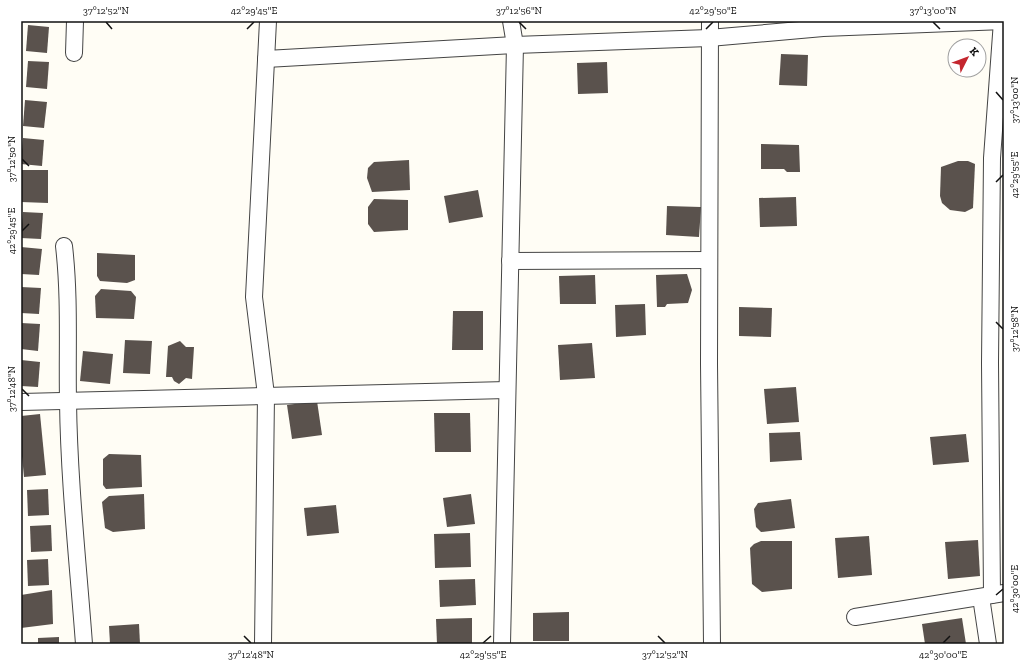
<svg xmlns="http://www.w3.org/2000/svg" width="1025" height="665" font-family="'Zilla Slab',serif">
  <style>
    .building { fill: #5a524d }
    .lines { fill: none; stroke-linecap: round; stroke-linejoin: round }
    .minor-casing { stroke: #444; stroke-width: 18 }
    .minor { stroke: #fff; stroke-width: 16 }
    .ticks { fill: none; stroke: #111; stroke-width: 1.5 }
    .neatline { fill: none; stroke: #111; stroke-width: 1.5 }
    .ticks-label { font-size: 10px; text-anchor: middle; fill: #111 }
  </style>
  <rect width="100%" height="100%" fill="#fffdf5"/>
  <g class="building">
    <polygon points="28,25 49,27 47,53 26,51"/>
    <polygon points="781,54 808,55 807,86 779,85"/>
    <polygon points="28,61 49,62 47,89 26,87"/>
    <polygon points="607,62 608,93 578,94 577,63"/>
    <polygon points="25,100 47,102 44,128 23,126"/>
    <polygon points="23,138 44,140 42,166 21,164"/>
    <polygon points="761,144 799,145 800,172 787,172 784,169 761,169"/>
    <polygon points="409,160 410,190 372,192 367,178 368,168 374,162"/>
    <polygon points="958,161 968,161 975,164 973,208 965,212 950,210 942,203 940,196 941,167"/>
    <polygon points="21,170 48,170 48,203 21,202"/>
    <polygon points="478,190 483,217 449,223 444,196"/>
    <polygon points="796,197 797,226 760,227 759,198"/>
    <polygon points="374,199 408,200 408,230 374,232 368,224 368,207"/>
    <polygon points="667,206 701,207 699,237 666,235"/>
    <polygon points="23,212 43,213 41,239 21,238"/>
    <polygon points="21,247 42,249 39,275 21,274"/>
    <polygon points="97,253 135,255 135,280 127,283 100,281 97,276"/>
    <polygon points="687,274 692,290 688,303 667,304 665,307 657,307 656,275"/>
    <polygon points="595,275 596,304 560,304 559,276"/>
    <polygon points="21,287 41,288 39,314 21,313"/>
    <polygon points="101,289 131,291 136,297 134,319 96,318 95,296"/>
    <polygon points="645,304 646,335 616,337 615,305"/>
    <polygon points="739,307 772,308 771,337 739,336"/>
    <polygon points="453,311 483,311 483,350 452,350"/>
    <polygon points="21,323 40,324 38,351 21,349"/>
    <polygon points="125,340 152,341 150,374 123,373"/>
    <polygon points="180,341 186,347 194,347 192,379 186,378 179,384 174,381 172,377 166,377 168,346"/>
    <polygon points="592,343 595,378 560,380 558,345"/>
    <polygon points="83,351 113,354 110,384 80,381"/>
    <polygon points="21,360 40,362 38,387 21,386"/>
    <polygon points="796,387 799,422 767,424 764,389"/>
    <polygon points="317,401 322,435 292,439 287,405"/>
    <polygon points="434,413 470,413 471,452 435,452"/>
    <polygon points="40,414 46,475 24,477 21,446 21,416"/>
    <polygon points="800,432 802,460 770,462 769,433"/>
    <polygon points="966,434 969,462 933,465 930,437"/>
    <polygon points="109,454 141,455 142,487 106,489 103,485 103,459"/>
    <polygon points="48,489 49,515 28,516 27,490"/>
    <polygon points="144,494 145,529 113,532 105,528 102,502 109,496"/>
    <polygon points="471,494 475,524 447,527 443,498"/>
    <polygon points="791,499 795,528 761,532 756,527 754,509 758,503"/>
    <polygon points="336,505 339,533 307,536 304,508"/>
    <polygon points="51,525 52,551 31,552 30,526"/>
    <polygon points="470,533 471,567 435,568 434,534"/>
    <polygon points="869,536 872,575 838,578 835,538"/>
    <polygon points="978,540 980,576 948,579 945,542"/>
    <polygon points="761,541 792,541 792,589 762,592 752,584 750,548 754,544"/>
    <polygon points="48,559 49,585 28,586 27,560"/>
    <polygon points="475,579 476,605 440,607 439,580"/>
    <polygon points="52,590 53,624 21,628 21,595"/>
    <polygon points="569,612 569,641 533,641 533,613"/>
    <polygon points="472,618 472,644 437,644 436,619"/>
    <polygon points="962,618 966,644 925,644 922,624"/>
    <polygon points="139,624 140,644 110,644 109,626"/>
    <polygon points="59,637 59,644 38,644 38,638"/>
  </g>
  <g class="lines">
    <defs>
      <g id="minor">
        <polyline points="710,21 709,364 712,644"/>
        <polyline points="74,53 75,21"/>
        <polyline points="266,59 515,45 709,38 823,28 1004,21"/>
        <path d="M 64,246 C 70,298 67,349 68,401 C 69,482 78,563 84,644"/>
        <polyline points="510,261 709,260"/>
        <polyline points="21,402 507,390"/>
        <polyline points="992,595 990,363 992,158 1002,21"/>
        <polyline points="981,597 988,644"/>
        <polyline points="855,617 1004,593"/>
        <polyline points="263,644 266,395 254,297 268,21"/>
        <polyline points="502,644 515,45 511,21"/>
      </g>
    </defs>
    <use href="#minor" class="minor-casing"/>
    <use href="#minor" class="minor"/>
  </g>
  <path class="ticks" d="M 106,22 L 112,29M 519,22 L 526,29M 933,22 L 940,29M 247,29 L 254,22M 706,29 L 713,22M 996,92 L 1003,100M 22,159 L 29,166M 996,182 L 1003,175M 22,231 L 29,224M 996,322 L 1003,329M 22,389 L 29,396M 996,595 L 1003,589M 244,636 L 251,643M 658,636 L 665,643M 483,643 L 491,636M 943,643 L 950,636"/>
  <rect width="1025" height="665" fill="none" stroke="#ffffff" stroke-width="44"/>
  <g transform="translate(967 58) rotate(48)"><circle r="19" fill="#ffffff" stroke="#a0a0a0"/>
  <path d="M0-3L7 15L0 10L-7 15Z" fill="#c4262e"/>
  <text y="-6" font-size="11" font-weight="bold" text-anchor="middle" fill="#111111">K</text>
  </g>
  <rect x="22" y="22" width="981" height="621" class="neatline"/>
  <g class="ticks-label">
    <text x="106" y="14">37°12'52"N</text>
    <text x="254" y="14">42°29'45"E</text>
    <text x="519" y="14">37°12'56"N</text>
    <text x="713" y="14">42°29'50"E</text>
    <text x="933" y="14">37°13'00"N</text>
    <text transform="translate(1014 100) rotate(-90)" y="4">37°13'00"N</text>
    <text transform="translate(11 159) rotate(-90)" y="4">37°12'50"N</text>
    <text transform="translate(1014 175) rotate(-90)" y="4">42°29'55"E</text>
    <text transform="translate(11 231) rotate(-90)" y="4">42°29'45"E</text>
    <text transform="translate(1014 329) rotate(-90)" y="4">37°12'58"N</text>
    <text transform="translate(11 389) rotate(-90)" y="4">37°12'48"N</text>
    <text transform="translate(1014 589) rotate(-90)" y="4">42°30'00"E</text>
    <text x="251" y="658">37°12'48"N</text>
    <text x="483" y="658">42°29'55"E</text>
    <text x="665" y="658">37°12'52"N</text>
    <text x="943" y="658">42°30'00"E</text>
  </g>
</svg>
